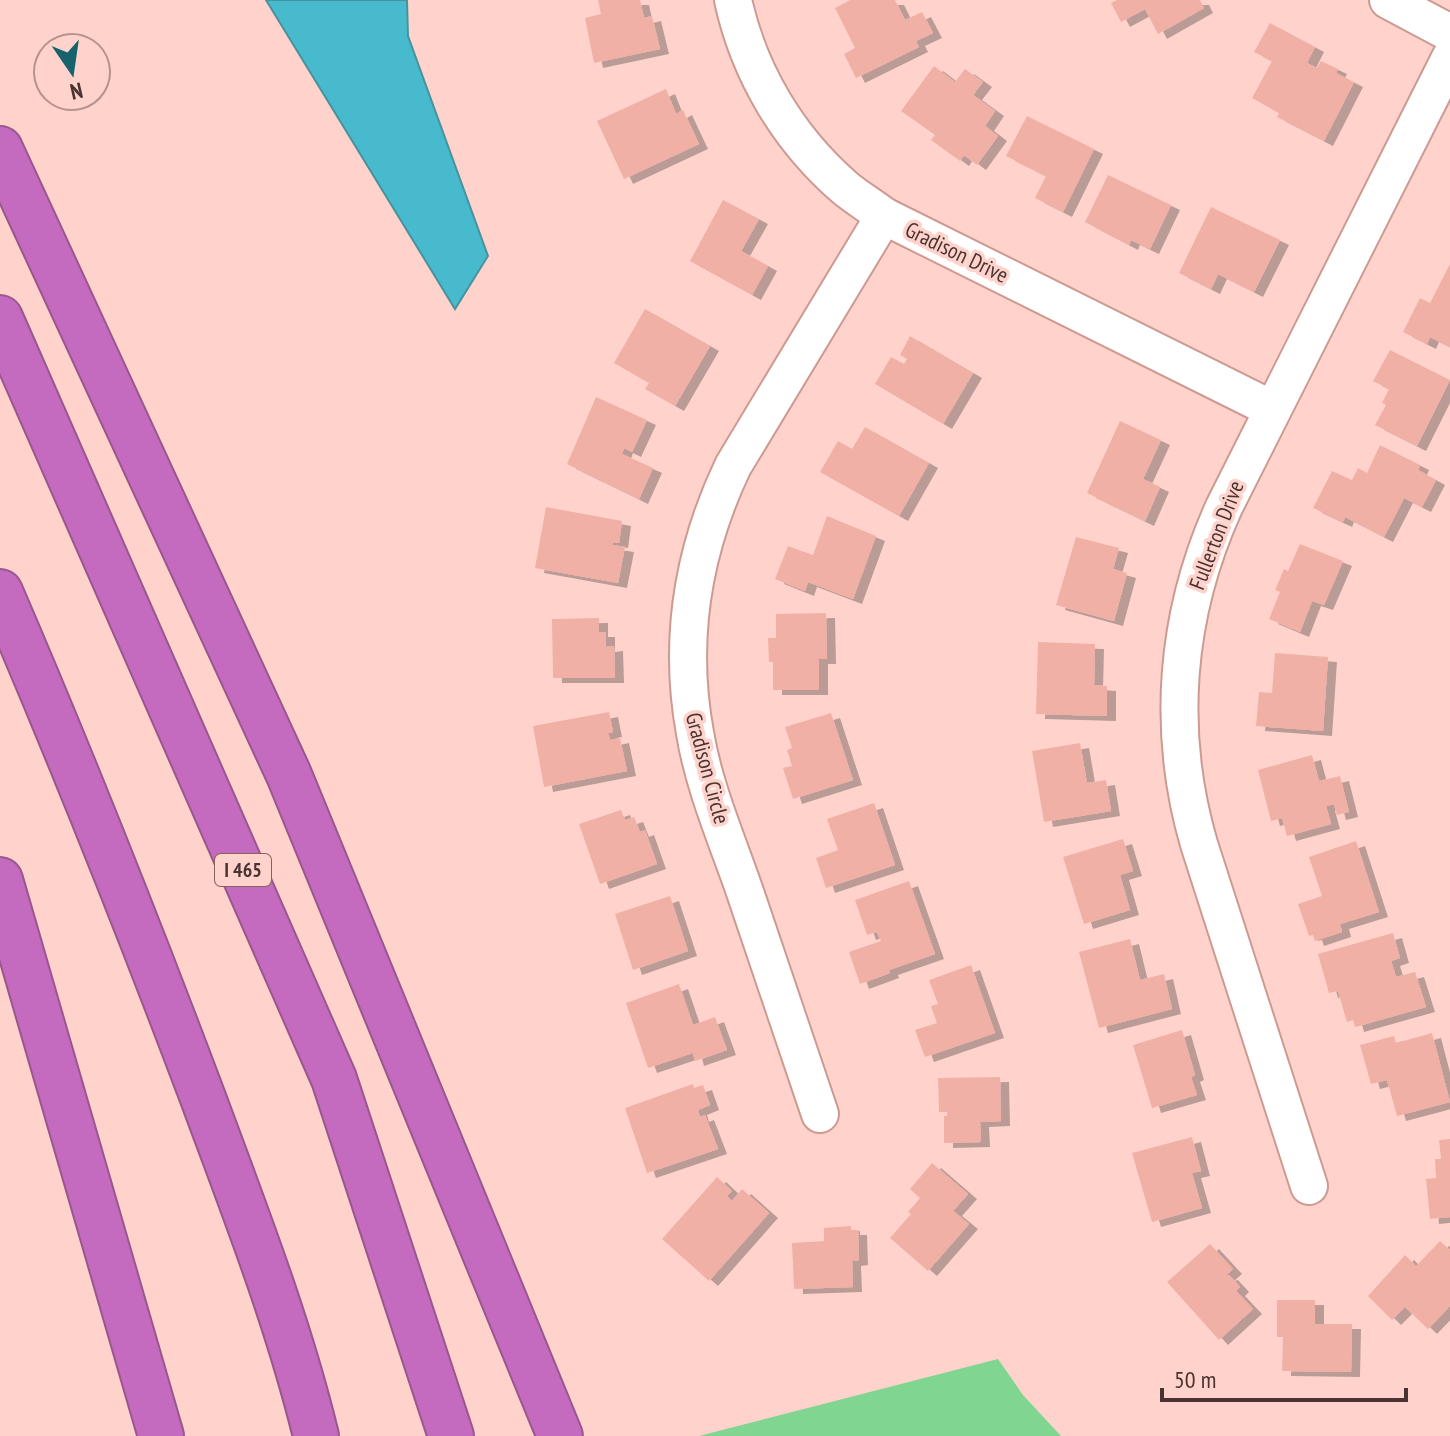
<svg xmlns="http://www.w3.org/2000/svg" width="1450" height="1436" font-family="'PT Sans Narrow',sans-serif">
  <style>
    .green { fill: #80d591 }
    .water { fill: #47bbcd; stroke: #48929e; stroke-width: 2 }
    .building { fill: #f1b0a5; filter: url(#shadow) }
    .lines { fill: none; stroke-linecap: round; stroke-linejoin: round }
    .minor-casing { stroke: #cd9a92; stroke-width: 40 }
    .motorway-casing { stroke: #99578d; stroke-width: 48 }
    .minor { stroke: #fff; stroke-width: 36 }
    .motorway { stroke: #c46abf; stroke-width: 44 }
    .labels { text-anchor: middle; stroke-width: 7; stroke-linejoin: round; paint-order: stroke }
    .shield { fill: #ffd3cc; stroke: #806460; stroke-width: 2 }
    .shield-label { font-size: 20px; font-weight: bold; fill: #493431 }
    .street-label { font-size: 22px; fill: #493431; stroke: #ffd3cc }
  </style>
  <defs>
    <filter id="shadow"><feDropShadow dx="9" dy="5" stdDeviation="0" flood-color="#0004"/></filter>
  </defs>
  <rect width="100%" height="100%" fill="#ffd3cc"/>
  <polygon class="green" points="998,1359 1023,1395 1061,1436 699,1436"/>
  <polygon class="water" points="266,0 407,0 408,36 488,256 455,309"/>
  <g class="building">
    <polygon points="598,0 640,0 644,18 652,16 660,49 594,63 585,18 601,14"/>
    <polygon points="850,0 895,0 905,20 922,12 933,33 916,41 919,47 856,78 844,54 855,48 835,8"/>
    <polygon points="1117,0 1200,0 1204,8 1158,34 1145,9 1121,22 1111,3"/>
    <polygon points="1270,23 1315,47 1307,63 1317,68 1321,61 1338,69 1336,73 1354,82 1324,141 1277,117 1279,113 1252,98 1272,61 1254,52"/>
    <polygon points="934,66 955,82 965,69 983,82 973,95 995,111 985,126 998,136 977,165 964,155 960,161 931,140 935,135 901,111"/>
    <polygon points="666,89 676,114 683,110 699,144 624,179 597,121"/>
    <polygon points="1027,116 1094,149 1063,212 1035,198 1046,176 1006,156"/>
    <polygon points="1108,175 1171,205 1150,249 1131,240 1129,245 1085,222"/>
    <polygon points="723,200 759,219 741,251 768,266 752,295 690,261"/>
    <polygon points="1211,207 1280,240 1254,292 1218,274 1211,289 1179,273"/>
    <polygon points="1450,264 1450,347 1430,337 1427,344 1403,332 1420,298 1430,303"/>
    <polygon points="645,309 710,346 675,406 645,389 649,383 614,363"/>
    <polygon points="910,336 973,373 943,424 875,384 891,357 904,364 907,359 900,355"/>
    <polygon points="1390,350 1450,380 1417,446 1375,425 1386,405 1382,403 1389,389 1373,381"/>
    <polygon points="596,397 647,420 632,452 624,448 622,454 653,468 639,499 567,464"/>
    <polygon points="1120,421 1161,440 1143,479 1160,487 1145,521 1087,493"/>
    <polygon points="865,427 929,463 899,516 820,472 838,441 852,449"/>
    <polygon points="1380,445 1420,465 1418,470 1436,480 1422,507 1404,498 1384,537 1345,517 1343,522 1313,508 1332,471 1352,480 1358,468 1367,473"/>
    <polygon points="546,507 622,521 619,543 613,542 612,545 625,547 618,583 535,568"/>
    <polygon points="827,516 876,536 853,599 808,582 805,591 775,579 788,546 813,555"/>
    <polygon points="1076,537 1119,548 1113,569 1127,573 1114,621 1056,605"/>
    <polygon points="1300,544 1343,561 1324,605 1312,601 1300,632 1269,619 1280,592 1275,590 1284,569 1288,571"/>
    <polygon points="826,613 827,659 819,659 819,690 773,690 773,662 769,662 768,638 776,638 776,614"/>
    <polygon points="599,618 599,632 606,632 606,647 614,646 615,678 553,678 552,619"/>
    <polygon points="1038,642 1095,644 1094,685 1107,686 1107,716 1036,714"/>
    <polygon points="1275,653 1328,657 1323,731 1256,726 1259,692 1272,693"/>
    <polygon points="609,712 613,732 608,733 610,740 620,738 627,771 544,787 533,726"/>
    <polygon points="831,713 853,780 793,799 783,768 792,766 787,750 792,748 785,727"/>
    <polygon points="1080,743 1087,783 1106,780 1111,811 1044,822 1032,751"/>
    <polygon points="1312,755 1319,781 1340,776 1349,812 1337,815 1334,804 1326,806 1331,824 1287,836 1282,818 1271,821 1258,770"/>
    <polygon points="874,803 895,865 826,888 816,858 838,850 827,819"/>
    <polygon points="621,810 625,820 634,817 640,832 645,830 657,864 600,884 579,824"/>
    <polygon points="1123,839 1133,871 1120,875 1130,910 1084,924 1063,857"/>
    <polygon points="1356,841 1379,912 1340,924 1342,932 1315,941 1313,935 1309,936 1298,904 1322,896 1309,857"/>
    <polygon points="909,881 935,954 889,970 890,973 860,984 849,952 881,941 877,932 867,935 855,900"/>
    <polygon points="670,896 688,951 633,970 615,914"/>
    <polygon points="1393,933 1400,958 1391,961 1396,977 1415,972 1426,1007 1355,1027 1353,1020 1347,1022 1338,991 1329,993 1318,954"/>
    <polygon points="1130,939 1140,980 1164,974 1172,1009 1099,1028 1079,952"/>
    <polygon points="971,965 995,1033 925,1057 915,1030 937,1023 931,1006 938,1004 929,980"/>
    <polygon points="679,984 693,1025 715,1017 727,1050 695,1061 693,1053 648,1068 626,1003"/>
    <polygon points="1182,1030 1195,1075 1191,1077 1197,1095 1152,1108 1133,1045"/>
    <polygon points="1432,1033 1450,1102 1397,1116 1387,1080 1371,1084 1360,1045 1394,1036 1396,1043"/>
    <polygon points="1000,1077 1001,1121 980,1122 981,1142 944,1143 944,1116 947,1116 947,1112 939,1112 938,1078"/>
    <polygon points="693,1084 694,1088 703,1085 710,1105 698,1110 700,1117 705,1115 718,1149 647,1173 625,1108"/>
    <polygon points="1192,1137 1201,1171 1192,1173 1202,1208 1152,1222 1132,1153"/>
    <polygon points="1450,1139 1450,1217 1430,1219 1426,1179 1436,1178 1435,1159 1441,1159 1439,1140"/>
    <polygon points="932,1163 968,1194 953,1211 969,1224 928,1271 890,1238 911,1214 908,1212 920,1198 910,1189"/>
    <polygon points="717,1177 732,1191 727,1196 732,1201 742,1189 769,1213 709,1281 662,1239"/>
    <polygon points="851,1226 851,1230 858,1230 859,1260 852,1261 853,1287 794,1289 792,1243 824,1241 824,1228"/>
    <polygon points="1440,1241 1450,1250 1450,1306 1428,1329 1405,1307 1392,1320 1368,1296 1405,1255 1416,1266"/>
    <polygon points="1210,1244 1233,1269 1225,1276 1229,1275 1240,1287 1236,1291 1253,1309 1219,1340 1167,1282"/>
    <polygon points="1277,1300 1315,1300 1315,1324 1352,1324 1351,1372 1282,1371 1283,1337 1277,1337"/>
  </g>
  <g class="lines">
    <defs>
      <g id="minor">
        <path d="M 733,0 C 749,73 788,138 844,187 C 857,198 871,206 884,216 L 1272,409"/>
        <polyline points="1388,0 1450,33"/>
        <path d="M 820,1114 C 796,1041 771,968 746,895 C 728,842 704,788 695,733 C 678,640 693,550 733,466 L 884,216"/>
        <path d="M 1309,1186 L 1199,844 C 1166,731 1175,615 1224,507 L 1450,58"/>
      </g>
      <g id="motorway">
        <polyline points="0,149 289,775 560,1436"/>
        <polyline points="0,318 334,1079 451,1436"/>
        <path d="M 0,592 C 72,759 139,928 203,1098 C 244,1209 288,1321 316,1436"/>
        <polyline points="0,880 161,1436"/>
      </g>
    </defs>
    <use href="#minor" class="minor-casing"/>
    <use href="#motorway" class="motorway-casing"/>
    <use href="#minor" class="minor"/>
    <use href="#motorway" class="motorway"/>
  </g>
  <g class="labels">
    <rect class="shield" x="215" y="854" width="56" height="32" rx="6"/>
    <g class="shield-label">
      <text x="243" y="877">I 465</text>
    </g>
    <g class="street-label">
      <text transform="translate(957 252) rotate(26)" y="8">Gradison Drive</text>
      <text transform="translate(1216 535) rotate(-69)" y="8">Fullerton Drive</text>
      <text transform="translate(708 768) rotate(75)" y="8">Gradison Circle</text>
    </g>
  </g>
  <g transform="translate(72 72) rotate(167)"><circle r="38" fill="#ffd3cc" stroke="#b6938e" stroke-width="2"/>
  <path d="M0-6L14 30L0 20L-14 30Z" fill="#16626d"/>
  <text y="-12" font-size="22" font-weight="bold" text-anchor="middle" fill="#493431">N</text>
  </g>
  <path d="M1162 1388v12h244v-12" fill="none" stroke="#493431" stroke-width="4"/>
  <text x="1174" y="1388" font-size="24" fill="#493431" stroke="#ffd3cc" stroke-width="6" paint-order="stroke">50 m</text>
</svg>
